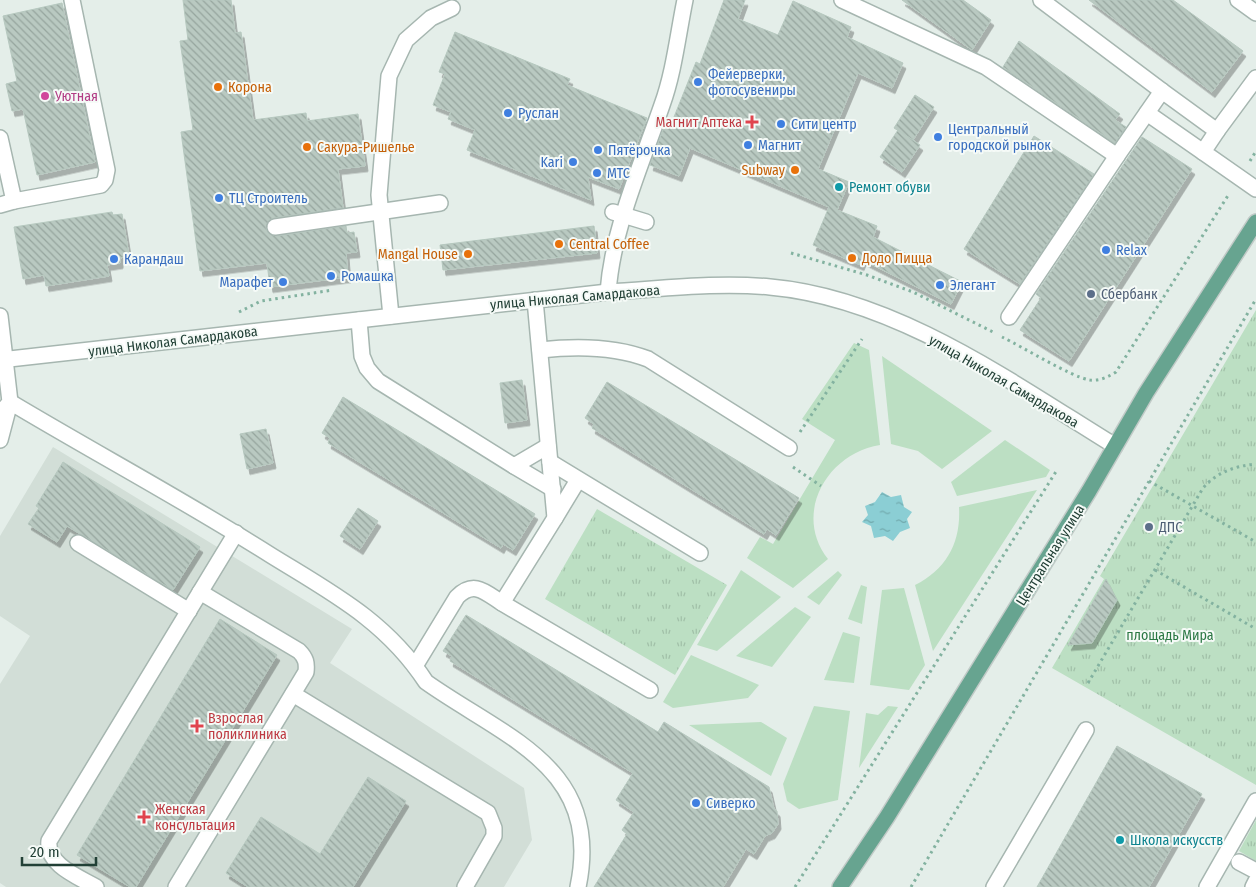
<svg xmlns="http://www.w3.org/2000/svg" width="1256" height="887" font-family="'Fira Sans Condensed',sans-serif">
  <style>
    .built { fill: #d2ded7 }
    .green { fill: #bcdfc3 }
    .park { fill: url(#park-tufts) }
    .water { fill: url(#water-ripples) }
    .building { fill: url(#building-back-hatch); stroke: #b6c8bf; filter: url(#shadow) }
    .lines { fill: none; stroke-linecap: round; stroke-linejoin: round }
    .minor-casing { stroke: #a6b6b0; stroke-width: 18 }
    .major-casing { stroke: #c1cac7; stroke-width: 18 }
    .path { stroke: #83b2a0; stroke-width: 3; stroke-dasharray: 2.5 4; stroke-linecap: butt }
    .minor { stroke: #fff; stroke-width: 15 }
    .major { stroke: #67a490; stroke-width: 15 }
    .shop-dot { fill: #3f7fe0; stroke: #f5faf7; stroke-width: 2 }
    .food-dot { fill: #e8710a; stroke: #f5faf7; stroke-width: 2 }
    .hotel-dot { fill: #d1479c; stroke: #f5faf7; stroke-width: 2 }
    .health-dot { fill: #e0444e; stroke: #f5faf7; stroke-width: 2 }
    .culture-dot { fill: #0f9aa8; stroke: #f5faf7; stroke-width: 2 }
    .service-dot { fill: #5c6f8a; stroke: #f5faf7; stroke-width: 2 }
    .labels { text-anchor: middle; stroke-width: 4; stroke-linejoin: round; paint-order: stroke }
    .shop-label { font-size: 14px; fill: #366cbe; stroke: #f5faf7; text-anchor: start }
    .food-label { font-size: 14px; fill: #c56008; stroke: #f5faf7; text-anchor: start }
    .hotel-label { font-size: 14px; fill: #b23c85; stroke: #f5faf7; text-anchor: start }
    .health-label { font-size: 14px; fill: #be3a42; stroke: #f5faf7; text-anchor: start }
    .culture-label { font-size: 14px; fill: #0d838f; stroke: #f5faf7; text-anchor: start }
    .service-label { font-size: 14px; fill: #4e5e75; stroke: #f5faf7; text-anchor: start }
    .street-label { font-size: 14px; fill: #224036; stroke: #f5faf7 }
    .park-label { font-size: 14px; fill: #2b7844; stroke: #f5faf7 }
  </style>
  <defs>
    <pattern id="park-tufts" width="24" height="20" patternUnits="userSpaceOnUse" patternTransform="scale(1.25)"><rect width="24" height="20" fill="#bcdfc3"/><path d="M3 7l-1-3M5 7V3M7 7l1-3M15 17l-1-3M17 17v-4M19 17l1-3" fill="none" stroke="#a1c0a8"/></pattern>
    <pattern id="water-ripples" width="26" height="14" patternUnits="userSpaceOnUse" patternTransform="scale(1.25)"><rect width="26" height="14" fill="#8bced4"/><path d="M2 4q2-2 4 0t4 0M15 11q2-2 4 0t4 0" fill="none" stroke="#71a9ad"/></pattern>
    <pattern id="building-back-hatch" width="6" height="6" patternUnits="userSpaceOnUse" patternTransform="scale(1.25)"><rect width="6" height="6" fill="#b9c9c1"/><path d="M-1 5l2 2M0 0l6 6M5-1l2 2" fill="none" stroke="#96a59e"/></pattern>
    <filter id="shadow"><feDropShadow dx="3" dy="5.5" stdDeviation="0" flood-color="#0004"/></filter>
  </defs>
  <rect width="100%" height="100%" fill="#e4eee9"/>
  <polygon class="built" points="53,447 352,629 330,663 524,788 532,840 504,887 6,887 0,883 0,684 30,636 0,616 0,536"/>
  <g class="green">
    <path d="M 854,343 L 869,350 L 880,445 C 828,453 792,513 828,559 L 793,588 L 747,558 L 760,537 L 773,544 L 835,440 L 802,419 Z"/>
    <polygon points="882,356 992,431 942,469 918,451 891,444"/>
    <polygon points="1005,440 1050,470 1046,477 957,496 951,482"/>
    <path d="M 1037,490 L 933,651 L 915,585 C 947,569 961,542 959,507 Z"/>
    <polygon points="741,570 781,597 717,651 697,645"/>
    <polygon points="838,571 842,575 819,605 807,597"/>
    <polygon points="861,585 867,587 862,624 848,619"/>
    <polygon points="904,588 925,665 909,690 870,685 882,590"/>
    <polygon points="795,607 811,617 772,667 736,656"/>
    <polygon points="843,632 860,637 854,683 824,680"/>
    <polygon points="691,655 759,685 748,698 673,708 663,702"/>
    <polygon points="814,706 850,711 838,800 799,809 787,801 783,784"/>
    <polygon points="888,706 898,707 859,768 866,713 878,715"/>
    <polygon points="761,722 787,738 771,776 689,725"/>
  </g>
  <g class="park">
    <polygon points="1256,310 1256,785 1052,668 1104,579 1100,576"/>
    <polygon points="597,509 727,585 675,675 545,599"/>
    <polygon points="1256,820 1256,861 1239,851"/>
  </g>
  <polygon class="water" points="882,492 891,497 901,495 904,507 912,512 907,519 910,528 900,532 893,541 885,536 874,538 871,526 862,522 868,515 865,506 875,502"/>
  <g class="building">
    <polygon points="183,0 231,0 235,33 241,32 253,120 306,113 307,121 358,114 365,166 338,169 343,208 274,218 269,220 266,228 268,233 276,236 346,226 347,233 354,232 357,252 346,253 348,277 270,287 267,263 200,271 181,132 193,130 180,41 188,40"/>
    <polygon points="724,0 745,0 738,19 778,35 793,1 851,27 847,37 903,63 892,88 858,73 818,169 849,182 837,210 877,226 873,237 962,282 951,304 863,260 861,265 813,245 829,207 690,148 679,176 650,165 665,125 670,127 696,62 700,64"/>
    <polygon points="902,0 963,0 991,20 972,50"/>
    <polygon points="1089,0 1173,0 1243,51 1212,92"/>
    <polygon points="62,3 95,162 37,175 23,109 12,111 6,84 17,81 3,16"/>
    <polygon points="455,32 570,79 567,85 647,118 619,189 588,177 591,200 467,150 475,130 448,119 451,112 433,105 445,74 439,72"/>
    <polygon points="1019,41 1120,114 1115,120 1126,127 1115,143 1003,67"/>
    <polygon points="915,95 934,107 913,140 894,128"/>
    <polygon points="898,130 920,145 902,172 880,157"/>
    <polygon points="1034,136 1094,174 1020,284 964,249"/>
    <polygon points="1142,137 1192,169 1069,361 1020,330 1041,298 1036,294"/>
    <polygon points="112,212 113,215 122,214 129,256 120,258 120,263 107,265 109,276 46,286 44,275 23,279 14,227"/>
    <polygon points="594,226 597,253 443,270 440,245"/>
    <polygon points="522,380 527,420 505,423 500,383"/>
    <polygon points="607,382 799,498 776,535 767,529 764,534 592,428 594,424 585,418"/>
    <polygon points="343,397 535,514 513,550 503,544 501,548 328,443 330,438 322,433"/>
    <polygon points="266,429 273,463 247,469 240,434"/>
    <polygon points="63,462 200,547 173,590 67,526 57,542 28,524 39,508 36,506"/>
    <polygon points="358,508 378,521 360,549 340,536"/>
    <polygon points="1106,579 1117,600 1092,643 1068,645"/>
    <polygon points="466,615 658,732 664,722 769,787 774,809 777,811 778,824 772,833 765,836 754,854 746,849 723,887 594,887 627,834 622,830 634,812 616,800 633,773 450,661 452,656 443,651"/>
    <polygon points="220,619 277,655 136,887 130,887 77,855"/>
    <polygon points="1117,746 1202,794 1149,887 1037,887"/>
    <polygon points="368,777 406,801 353,887 248,887 226,873 261,817 320,854"/>
  </g>
  <g class="lines">
    <defs>
      <g id="minor">
        <polyline points="842,0 986,67 1117,156 1162,91 1217,131 1256,78"/>
        <polyline points="1041,0 1162,91"/>
        <polyline points="1238,0 1256,13"/>
        <polyline points="1147,113 1203,152"/>
        <polyline points="1217,131 1203,152 1256,189"/>
        <polyline points="0,138 14,201 0,205"/>
        <polyline points="14,201 101,185 105,180 107,170 72,0"/>
        <polyline points="613,212 646,222"/>
        <polyline points="275,227 440,203"/>
        <path d="M 608,292 C 613,227 641,166 662,105 C 674,72 678,34 685,0"/>
        <polyline points="0,316 10,402 5,408"/>
        <polyline points="391,316 379,195 389,76 406,40 431,18 452,8"/>
        <polyline points="1009,317 1117,156"/>
        <polyline points="359,320 362,356 367,368 378,381 514,466 548,446"/>
        <path d="M 540,350 C 575,346 614,346 648,359 L 789,448"/>
        <path d="M 0,360 L 608,292 C 662,289 716,282 770,287 C 895,298 1011,382 1115,446"/>
        <path d="M 0,440 L 10,402 C 97,454 187,502 272,556 C 332,593 386,621 426,682 C 505,738 603,767 578,887"/>
        <polyline points="550,462 700,553"/>
        <polyline points="514,466 553,489"/>
        <polyline points="555,518 578,480"/>
        <polyline points="78,543 189,611"/>
        <polyline points="502,603 650,690"/>
        <path d="M 415,666 L 457,597 C 474,580 485,592 502,603 L 555,518 L 535,300"/>
        <polyline points="293,694 488,813 494,828 494,836 465,887"/>
        <polyline points="1239,862 1256,871"/>
        <path d="M 96,887 C 79,877 46,865 49,841 L 236,533"/>
        <path d="M 176,887 L 306,672 C 307,663 306,658 299,651 L 200,592"/>
        <polyline points="994,887 1086,730"/>
        <polyline points="1207,887 1256,801"/>
        <polyline points="1253,887 1256,881"/>
      </g>
      <polyline id="major" points="840,887 887,817 1089,491 1146,393 1256,222"/>
    </defs>
    <use href="#minor" class="minor-casing"/>
    <use href="#major" class="major-casing"/>
    <g class="path">
      <polyline points="1250,161 1256,151"/>
      <polyline points="791,253 867,275 913,292 995,333"/>
      <polyline points="239,312 261,301 333,290"/>
      <path d="M 1002,337 C 1023,347 1071,377 1090,380 C 1100,381 1108,377 1116,372 L 1229,194"/>
      <polyline points="800,432 862,339"/>
      <polyline points="793,467 821,486"/>
      <polyline points="1149,481 1256,542"/>
      <polyline points="1155,570 1256,629"/>
      <path d="M 1088,683 L 1203,488 C 1217,472 1235,466 1256,464"/>
      <polyline points="795,887 1057,470"/>
      <polyline points="911,887 1256,299"/>
    </g>
    <use href="#minor" class="minor"/>
    <use href="#major" class="major"/>
  </g>
  <g class="shop-dot">
    <circle cx="698" cy="82" r="5"/>
    <circle cx="508" cy="113" r="5"/>
    <circle cx="781" cy="124" r="5"/>
    <circle cx="938" cy="137" r="5"/>
    <circle cx="748" cy="145" r="5"/>
    <circle cx="598" cy="150" r="5"/>
    <circle cx="573" cy="162" r="5"/>
    <circle cx="597" cy="173" r="5"/>
    <circle cx="219" cy="198" r="5"/>
    <circle cx="1106" cy="250" r="5"/>
    <circle cx="114" cy="259" r="5"/>
    <circle cx="331" cy="276" r="5"/>
    <circle cx="283" cy="282" r="5"/>
    <circle cx="940" cy="285" r="5"/>
    <circle cx="696" cy="803" r="5"/>
  </g>
  <g class="food-dot">
    <circle cx="218" cy="87" r="5"/>
    <circle cx="307" cy="147" r="5"/>
    <circle cx="795" cy="170" r="5"/>
    <circle cx="559" cy="244" r="5"/>
    <circle cx="468" cy="254" r="5"/>
    <circle cx="852" cy="258" r="5"/>
  </g>
  <circle class="hotel-dot" cx="45" cy="96" r="5"/>
  <g class="health-dot">
    <path d="M749.5 114.5h5v5h5v5h-5v5h-5v-5h-5v-5h5z"/>
    <path d="M194.5 718.5h5v5h5v5h-5v5h-5v-5h-5v-5h5z"/>
    <path d="M141.5 809.5h5v5h5v5h-5v5h-5v-5h-5v-5h5z"/>
  </g>
  <g class="culture-dot">
    <circle cx="839" cy="187" r="5"/>
    <circle cx="1120" cy="840" r="5"/>
  </g>
  <g class="service-dot">
    <circle cx="1091" cy="294" r="5"/>
    <circle cx="1149" cy="527" r="5"/>
  </g>
  <g class="labels">
    <g class="shop-label">
      <text x="708" y="79">Фейерверки,<tspan x="708" dy="16">фотосувениры</tspan></text>
      <text x="518" y="118">Руслан</text>
      <text x="791" y="129">Сити центр</text>
      <text x="948" y="134">Центральный<tspan x="948" dy="16">городской рынок</tspan></text>
      <text x="758" y="150">Магнит</text>
      <text x="608" y="155">Пятёрочка</text>
      <text x="563" y="167" text-anchor="end">Kari</text>
      <text x="607" y="178">МТС</text>
      <text x="229" y="203">ТЦ Строитель</text>
      <text x="1116" y="255">Relax</text>
      <text x="124" y="264">Карандаш</text>
      <text x="341" y="281">Ромашка</text>
      <text x="273" y="287" text-anchor="end">Марафет</text>
      <text x="950" y="290">Элегант</text>
      <text x="706" y="808">Сиверко</text>
    </g>
    <g class="food-label">
      <text x="228" y="92">Корона</text>
      <text x="317" y="152">Сакура-Ришелье</text>
      <text x="785" y="175" text-anchor="end">Subway</text>
      <text x="569" y="249">Central Coffee</text>
      <text x="458" y="259" text-anchor="end">Mangal House</text>
      <text x="862" y="263">Додо Пицца</text>
    </g>
    <g class="hotel-label">
      <text x="55" y="101">Уютная</text>
    </g>
    <g class="health-label">
      <text x="742" y="127" text-anchor="end">Магнит Аптека</text>
      <text x="208" y="723">Взрослая<tspan x="208" dy="16">поликлиника</tspan></text>
      <text x="155" y="814">Женская<tspan x="155" dy="16">консультация</tspan></text>
    </g>
    <g class="culture-label">
      <text x="849" y="192">Ремонт обуви</text>
      <text x="1130" y="845">Школа искусств</text>
    </g>
    <g class="service-label">
      <text x="1101" y="299">Сбербанк</text>
      <text x="1159" y="532">ДПС</text>
    </g>
    <g class="street-label">
      <text transform="translate(575 297) rotate(-5)" y="5">улица Николая Самардакова</text>
      <text transform="translate(173 341) rotate(-7)" y="5">улица Николая Самардакова</text>
      <text transform="translate(1004 381) rotate(30)" y="5">улица Николая Самардакова</text>
      <text transform="translate(1050 555) rotate(-58)" y="5">Центральная улица</text>
    </g>
    <g class="park-label">
      <text x="1170" y="640">площадь Мира</text>
    </g>
  </g>
  <path d="M22 857v8h74v-8" fill="none" stroke="#224036" stroke-width="2.5"/>
  <text x="30" y="857" font-size="15" fill="#224036" stroke="#f5faf7" stroke-width="4" paint-order="stroke">20 m</text>
</svg>
